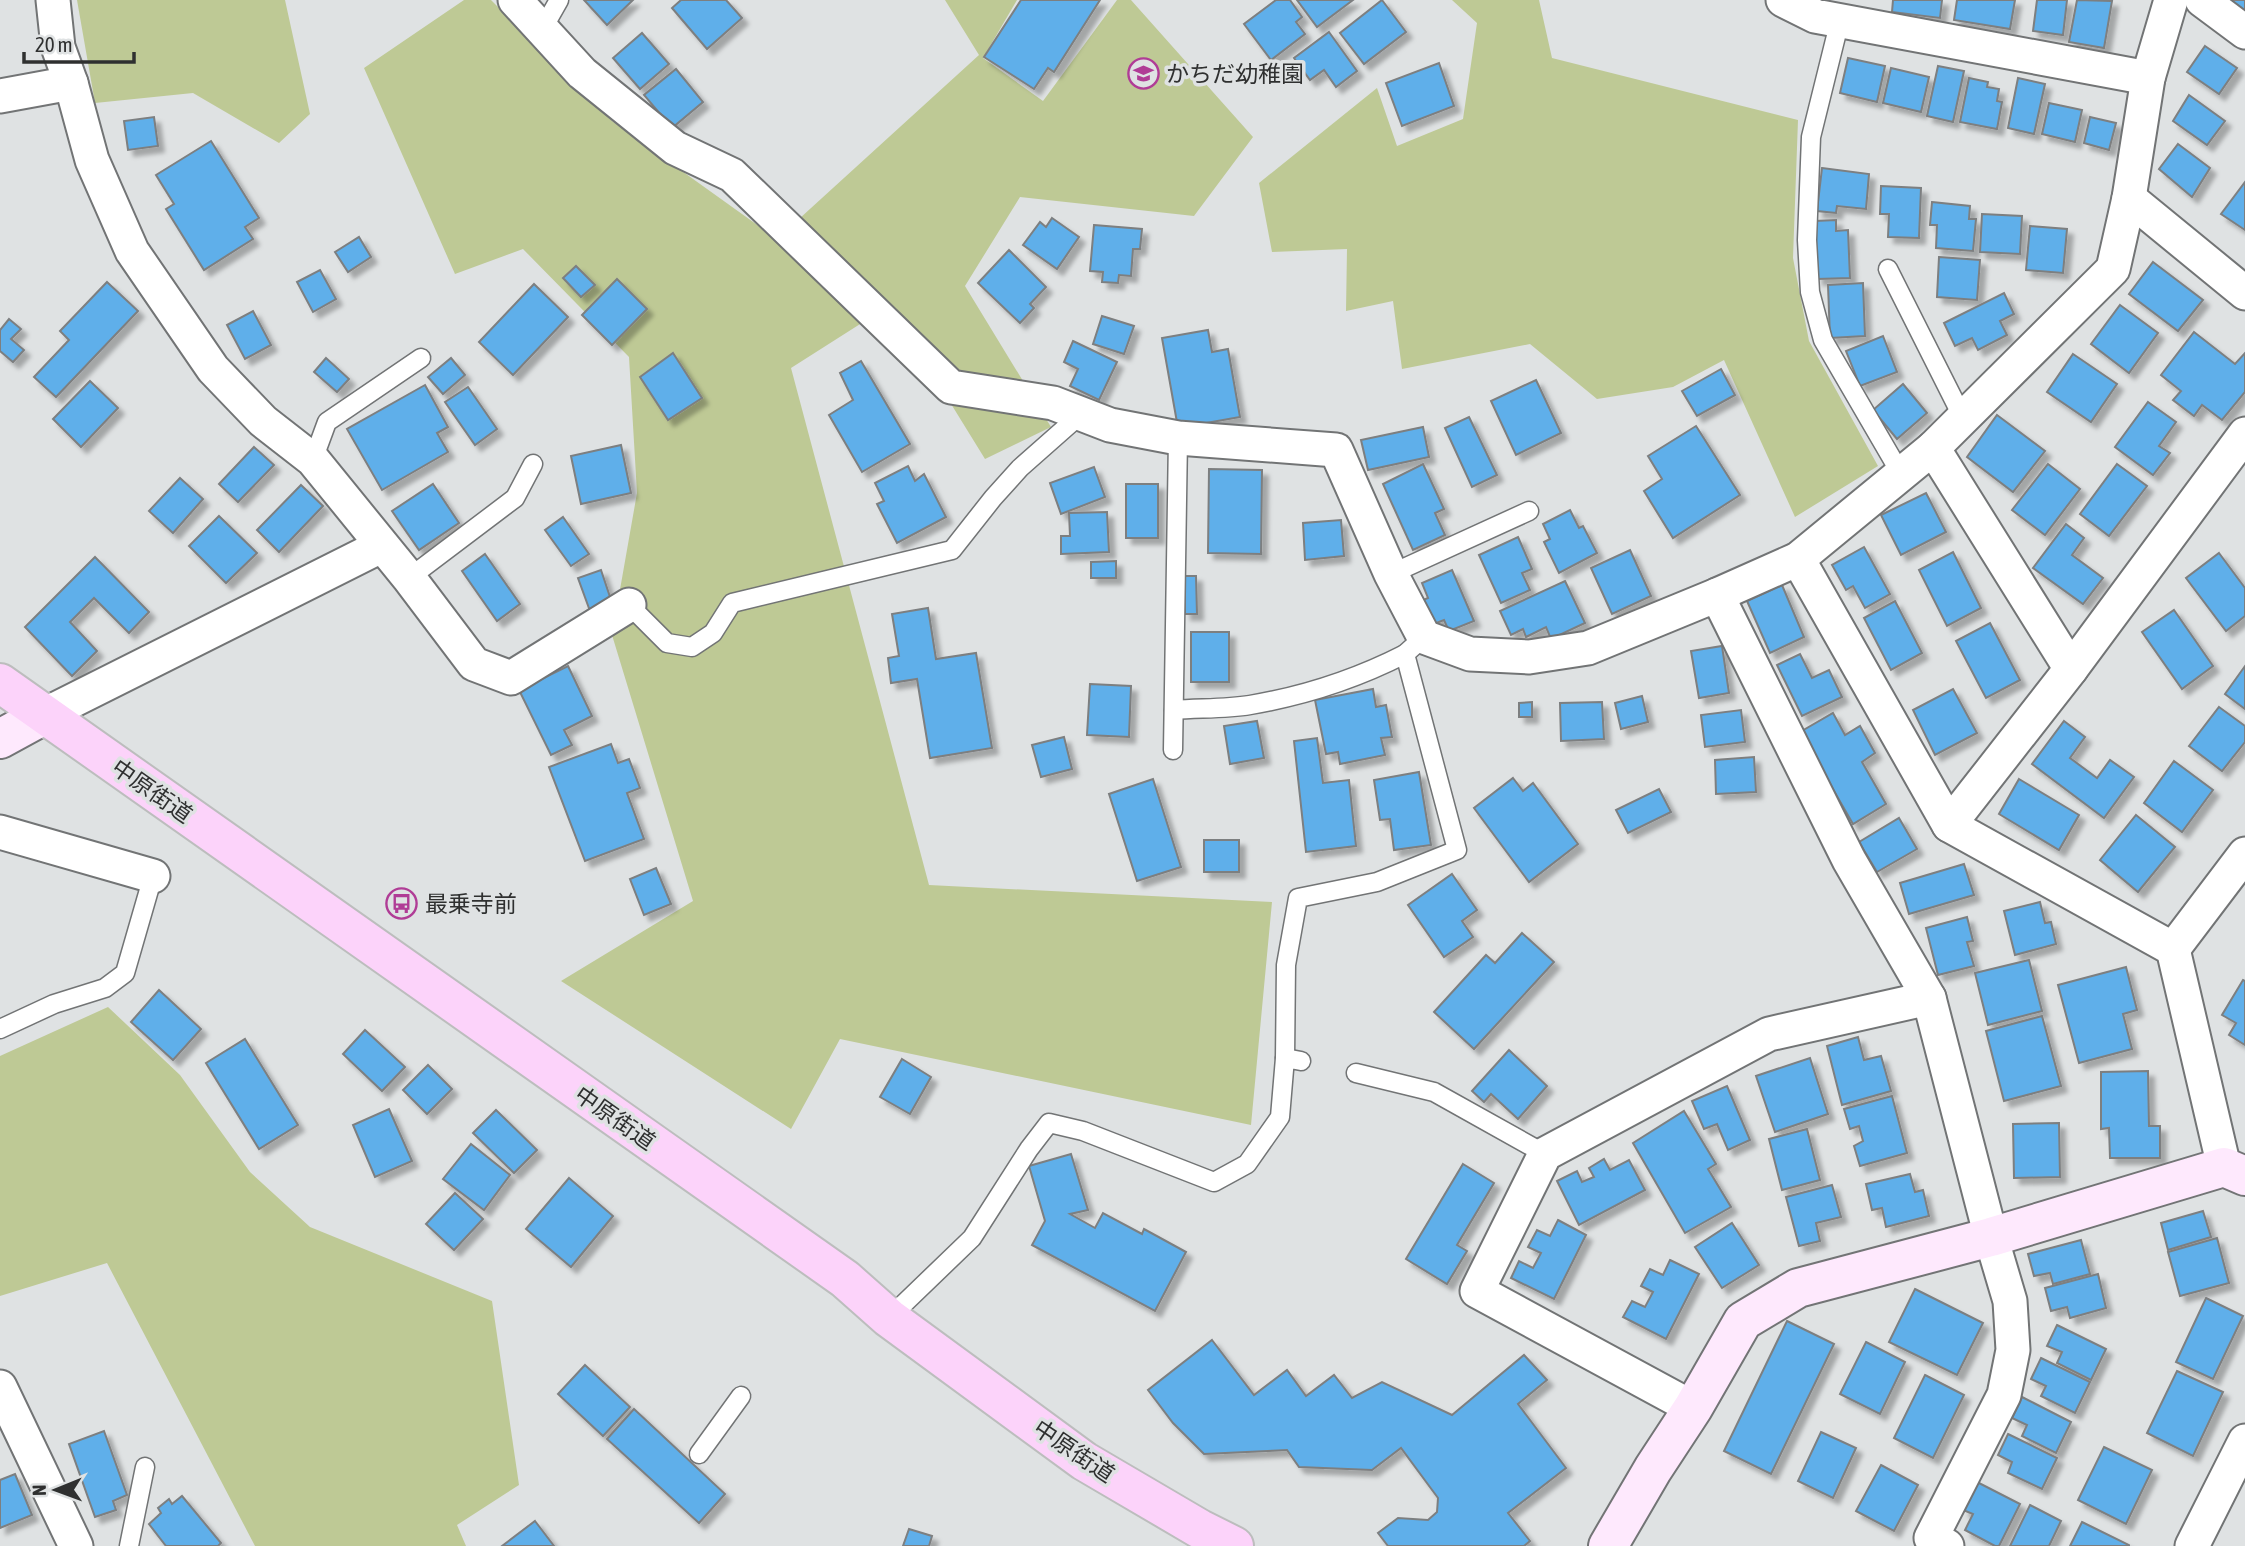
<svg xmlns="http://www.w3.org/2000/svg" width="2245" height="1546" font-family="'Asap Condensed','Noto Sans JP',sans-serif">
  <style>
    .green { fill: #bec995 }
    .building { fill: #5eafea; stroke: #7d7f80; stroke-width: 2; filter: url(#shadow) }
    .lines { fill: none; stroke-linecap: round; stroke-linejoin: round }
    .lane-casing { stroke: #727475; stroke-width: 21 }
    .street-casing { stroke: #727475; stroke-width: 37 }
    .secondary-casing { stroke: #727475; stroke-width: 42 }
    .primary-casing { stroke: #bcbdbd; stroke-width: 42 }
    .lane { stroke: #fff; stroke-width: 18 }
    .street { stroke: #fff; stroke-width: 33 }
    .secondary { stroke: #fee9fd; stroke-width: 38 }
    .primary { stroke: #fcd3fa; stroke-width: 38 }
    .labels { text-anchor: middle; stroke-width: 7; stroke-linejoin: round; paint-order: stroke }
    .poi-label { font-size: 23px; fill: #2f3030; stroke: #dfe2e3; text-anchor: start }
    .street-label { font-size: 23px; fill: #2f3030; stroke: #dfe2e3 }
  </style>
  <defs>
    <filter id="shadow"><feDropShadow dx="6" dy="6" stdDeviation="2" flood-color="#0004"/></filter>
  </defs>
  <rect width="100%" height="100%" fill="#dfe2e3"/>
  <g class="green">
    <polygon points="77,0 285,0 310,114 279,143 193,93 95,103"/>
    <polygon points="464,0 491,0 612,121 777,239 979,55 945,0 1017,0 983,58 1043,101 1117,0 1131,0 1253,137 1194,216 1020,197 965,286 1051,427 985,459 890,305 791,368 929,885 1272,902 1251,1125 840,1039 791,1129 561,981 693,901 612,635 637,493 629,357 523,249 455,274 364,68"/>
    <polygon points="1452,0 1539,0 1552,58 1798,120 1793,258 1809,341 1878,466 1795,517 1724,360 1673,387 1597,399 1530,344 1402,369 1393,301 1346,311 1347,249 1272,252 1259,183 1377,88 1397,146 1463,119 1477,23"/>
    <polygon points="108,1007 180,1075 250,1172 310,1227 492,1301 519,1485 457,1525 466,1546 255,1546 107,1263 0,1296 0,1056"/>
  </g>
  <g class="building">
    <polygon points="584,0 633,0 607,25"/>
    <polygon points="681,0 726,0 742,18 707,49 672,8"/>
    <polygon points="1021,0 1100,0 1054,72 1048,68 1034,89 984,57"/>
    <polygon points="1276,0 1290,0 1302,17 1296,22 1305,34 1271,60 1244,24"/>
    <polygon points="1297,0 1353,0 1317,27"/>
    <polygon points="1382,0 1406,32 1364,64 1340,33"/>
    <polygon points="1893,0 1942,0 1940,18 1892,12"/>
    <polygon points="1957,0 2015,0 2010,29 1954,20"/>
    <polygon points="2037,0 2067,0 2063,35 2033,31"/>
    <polygon points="2077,0 2112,1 2104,48 2069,42"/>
    <polygon points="2227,0 2245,0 2245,14"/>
    <polygon points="1329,32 1357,71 1336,87 1324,70 1310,80 1294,58"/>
    <polygon points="642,33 669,64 640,89 613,58"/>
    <polygon points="2205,46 2237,68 2219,94 2187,72"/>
    <polygon points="1848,58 1885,66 1877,102 1840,93"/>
    <polygon points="1439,63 1454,106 1402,126 1386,83"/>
    <polygon points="1938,66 1964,71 1953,122 1927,116"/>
    <polygon points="1891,68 1929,77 1921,112 1883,103"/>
    <polygon points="676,69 703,102 672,128 644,95"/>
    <polygon points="1969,78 1988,82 1987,87 1999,89 1997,101 2002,102 1997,129 1960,122"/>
    <polygon points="2018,78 2045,84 2034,134 2008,128"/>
    <polygon points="2189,95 2225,121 2207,145 2173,121"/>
    <polygon points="2049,103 2082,110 2075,142 2042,134"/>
    <polygon points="154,117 158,146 128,150 124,121"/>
    <polygon points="2090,117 2116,123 2109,150 2084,143"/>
    <polygon points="211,141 259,218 245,227 253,239 204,270 166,209 174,204 156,175"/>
    <polygon points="2178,144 2210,168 2192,197 2159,169"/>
    <polygon points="1822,168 1869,174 1866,209 1837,206 1836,213 1817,211"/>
    <polygon points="2245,182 2245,230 2221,214"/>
    <polygon points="1881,186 1921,188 1919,238 1888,237 1889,214 1880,214"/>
    <polygon points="1932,202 1970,206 1969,219 1976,219 1973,251 1936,248 1937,225 1930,225"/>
    <polygon points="1982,214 2022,216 2020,254 1980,252"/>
    <polygon points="1052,218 1079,237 1057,269 1023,245 1040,222 1046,227"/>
    <polygon points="1836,220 1836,231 1848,230 1850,278 1817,279 1815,221"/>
    <polygon points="1094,225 1142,229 1140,249 1133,249 1131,276 1119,275 1118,283 1102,282 1103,272 1090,271"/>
    <polygon points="2030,226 2067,229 2063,273 2026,270"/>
    <polygon points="359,237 371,257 348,272 335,252"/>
    <polygon points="1009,250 1046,287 1030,304 1034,308 1020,323 978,283"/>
    <polygon points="1939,257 1980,260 1977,300 1937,297"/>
    <polygon points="2153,262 2203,300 2178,331 2129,294"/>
    <polygon points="576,266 595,285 581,297 563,278"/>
    <polygon points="320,270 336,299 313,312 297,282"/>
    <polygon points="617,279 647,309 612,345 582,315"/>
    <polygon points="107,282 138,311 56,397 34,377 69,340 60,331"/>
    <polygon points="1863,283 1865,336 1830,338 1828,285"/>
    <polygon points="534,284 568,317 513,375 479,342"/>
    <polygon points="2004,293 2014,314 2000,321 2007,335 1978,350 1972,338 1955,346 1944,323"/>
    <polygon points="2120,305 2158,333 2129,373 2091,344"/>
    <polygon points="253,311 271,345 245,359 227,325"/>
    <polygon points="1102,316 1134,326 1124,354 1093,344"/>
    <polygon points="9,319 21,329 11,339 24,350 13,362 0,351 0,330"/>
    <polygon points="1208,330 1212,352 1228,349 1240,417 1178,428 1162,338"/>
    <polygon points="2194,332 2235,364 2245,353 2245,392 2222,420 2202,405 2194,416 2173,400 2181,391 2161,375"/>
    <polygon points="1883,336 1897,372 1860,386 1846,351"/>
    <polygon points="1073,341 1117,362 1099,400 1070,386 1078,369 1064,362"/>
    <polygon points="673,353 702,398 668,420 640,377"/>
    <polygon points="2073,354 2117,384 2091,422 2047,392"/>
    <polygon points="326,358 349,379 337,392 314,372"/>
    <polygon points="451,358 465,375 443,394 428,377"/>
    <polygon points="861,361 910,444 862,472 829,415 853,400 840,373"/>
    <polygon points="1721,369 1735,395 1697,416 1682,391"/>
    <polygon points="1536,380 1561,433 1516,455 1491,401"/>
    <polygon points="90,381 118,408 81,447 53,419"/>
    <polygon points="1903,384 1927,413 1897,439 1873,410"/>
    <polygon points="425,385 448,427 437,433 448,452 382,490 347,429"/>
    <polygon points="468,387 497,429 475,445 445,402"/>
    <polygon points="2148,402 2176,422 2159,446 2170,453 2153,475 2115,447"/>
    <polygon points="1997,415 2045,451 2013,492 1967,457"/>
    <polygon points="1469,417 1497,475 1472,487 1445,428"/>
    <polygon points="1696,426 1740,495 1673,538 1644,491 1662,479 1648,456"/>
    <polygon points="1423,427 1429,457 1368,470 1361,440"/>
    <polygon points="621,445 631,493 581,504 571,456"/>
    <polygon points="254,447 274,465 238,502 219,484"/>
    <polygon points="1423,464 1444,509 1435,513 1445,535 1413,550 1383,484"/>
    <polygon points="2048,464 2080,489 2045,535 2012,510"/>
    <polygon points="2117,464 2147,486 2109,536 2080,514"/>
    <polygon points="908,466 915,481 924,474 946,517 897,543 877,504 884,501 875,483"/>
    <polygon points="1094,467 1105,497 1061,514 1050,483"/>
    <polygon points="1209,469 1262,470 1261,554 1208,553"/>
    <polygon points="180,478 203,499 173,533 149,511"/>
    <polygon points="433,484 459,523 419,550 392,511"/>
    <rect x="1126" y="484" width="32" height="54"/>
    <polygon points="301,485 323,506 279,552 257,530"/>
    <polygon points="1926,493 1946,532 1901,555 1881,515"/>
    <polygon points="1570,510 1579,528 1583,526 1597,553 1559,573 1544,542 1550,539 1543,524"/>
    <polygon points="1107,512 1109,552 1061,554 1061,536 1070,536 1069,513"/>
    <polygon points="219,516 257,553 226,583 189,546"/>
    <polygon points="563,517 589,554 571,566 545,530"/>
    <polygon points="1341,520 1344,556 1305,560 1303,523"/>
    <polygon points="2066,524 2084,538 2072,555 2103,578 2083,604 2033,568"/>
    <polygon points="1518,537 1532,569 1522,573 1530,590 1501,603 1479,555"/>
    <polygon points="1864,547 1890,594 1865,608 1853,586 1846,590 1832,565"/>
    <polygon points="1630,550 1651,596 1612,614 1591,568"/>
    <polygon points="1953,552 1981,608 1947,626 1919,570"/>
    <polygon points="2219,553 2245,588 2245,616 2226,631 2186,578"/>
    <polygon points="485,554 520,604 497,621 462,571"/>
    <polygon points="95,557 149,612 129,633 94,598 70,622 97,651 72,676 25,627"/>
    <polygon points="1116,561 1116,578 1091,578 1091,562"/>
    <polygon points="601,570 612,603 590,611 578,578"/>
    <polygon points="1452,570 1474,621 1449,631 1444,620 1431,625 1421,601 1428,598 1422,583"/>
    <polygon points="1184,576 1196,576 1197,614 1185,614"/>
    <polygon points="1565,581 1585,623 1551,639 1546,627 1526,637 1523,629 1511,635 1500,611"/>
    <polygon points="1782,585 1804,637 1770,653 1747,601"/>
    <polygon points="1895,601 1922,653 1891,670 1864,618"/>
    <polygon points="928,608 936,659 976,653 992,748 930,758 917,679 891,683 888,658 899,656 892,614"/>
    <polygon points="2174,610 2213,666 2182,689 2142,632"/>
    <polygon points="1990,623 2020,680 1986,698 1956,641"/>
    <rect x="1191" y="632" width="38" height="50"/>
    <polygon points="1722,646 1729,693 1699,698 1691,651"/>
    <polygon points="1800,654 1812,678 1829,670 1842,697 1802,716 1777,665"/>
    <polygon points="568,666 592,716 564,730 572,745 551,755 519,690"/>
    <polygon points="2245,666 2245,709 2225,694"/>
    <polygon points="1090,684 1131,686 1129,737 1087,735"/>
    <polygon points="1373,689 1376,707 1386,705 1392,737 1381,738 1385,755 1340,764 1338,752 1326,754 1315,700"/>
    <polygon points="1953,689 1977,733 1935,755 1913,710"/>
    <polygon points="1642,696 1648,722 1621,729 1615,703"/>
    <polygon points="1532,702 1532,717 1519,717 1519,703"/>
    <polygon points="1602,702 1604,739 1561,741 1560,703"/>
    <polygon points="2219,707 2245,726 2245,742 2222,771 2189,746"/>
    <polygon points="1741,710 1745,742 1705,747 1701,715"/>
    <polygon points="1833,713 1845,735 1860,726 1875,753 1862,762 1886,804 1853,824 1800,732"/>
    <polygon points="1257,721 1264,758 1230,764 1224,726"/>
    <polygon points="2064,721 2085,737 2070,758 2097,778 2110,760 2134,777 2104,818 2032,764"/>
    <polygon points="1064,737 1072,769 1041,777 1032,745"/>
    <polygon points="1317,738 1323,783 1349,780 1356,846 1306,852 1294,741"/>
    <polygon points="611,744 618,763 629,759 640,788 627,793 644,839 585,861 549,767"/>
    <polygon points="1754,757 1756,792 1716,794 1715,760"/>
    <polygon points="2174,761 2213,790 2182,832 2144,803"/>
    <polygon points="1419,772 1431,845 1394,850 1390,819 1380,820 1374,780"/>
    <polygon points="1513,778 1523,791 1533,783 1578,844 1529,882 1474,808"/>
    <polygon points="1153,779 1181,867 1137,881 1109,794"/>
    <polygon points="2019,779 2079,815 2059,850 1999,814"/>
    <polygon points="1659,789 1671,812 1628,833 1616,810"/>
    <polygon points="2136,815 2175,847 2138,892 2100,860"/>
    <polygon points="1899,818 1917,849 1877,872 1859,842"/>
    <rect x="1204" y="840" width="35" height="32"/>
    <polygon points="1964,864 1974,895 1909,914 1900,883"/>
    <polygon points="656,868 671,904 644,915 630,879"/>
    <polygon points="1452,874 1477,910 1462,921 1473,937 1444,957 1408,905"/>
    <polygon points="2040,902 2045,923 2051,922 2056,944 2015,955 2004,911"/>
    <polygon points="1967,917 1973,941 1967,942 1974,966 1938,975 1926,928"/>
    <polygon points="1522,933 1554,962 1474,1049 1434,1012 1486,955 1495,963"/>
    <polygon points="2029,960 2042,1011 1988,1025 1975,973"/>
    <polygon points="2126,967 2137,1010 2123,1014 2132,1049 2079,1063 2058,985"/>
    <polygon points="2243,980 2245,981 2245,1045 2229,1035 2236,1023 2222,1015"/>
    <polygon points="159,990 201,1029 173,1060 131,1022"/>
    <polygon points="2042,1016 2061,1086 2004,1101 1986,1031"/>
    <polygon points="365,1030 405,1067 382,1091 343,1054"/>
    <polygon points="1858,1037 1864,1060 1881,1056 1891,1091 1842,1105 1827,1046"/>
    <polygon points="245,1039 298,1125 259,1149 206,1063"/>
    <polygon points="1509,1050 1547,1086 1518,1119 1491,1094 1484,1102 1472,1091"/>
    <polygon points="1810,1058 1828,1114 1775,1132 1756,1076"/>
    <polygon points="902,1059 931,1077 910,1114 880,1097"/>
    <polygon points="428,1065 452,1089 427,1114 403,1090"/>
    <polygon points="2148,1071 2149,1126 2160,1126 2160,1158 2110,1158 2109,1128 2101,1129 2101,1072"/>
    <polygon points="1727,1086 1750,1140 1728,1150 1717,1124 1704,1129 1692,1101"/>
    <polygon points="1892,1096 1907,1153 1860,1166 1854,1146 1863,1141 1859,1126 1850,1129 1844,1109"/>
    <polygon points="389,1109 412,1161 375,1177 353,1125"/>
    <polygon points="496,1110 537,1150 514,1173 473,1133"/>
    <polygon points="1684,1111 1716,1164 1708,1169 1731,1207 1685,1233 1633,1143"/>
    <polygon points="2059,1123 2060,1177 2014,1178 2013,1124"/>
    <polygon points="1807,1129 1820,1180 1782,1190 1769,1139"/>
    <polygon points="471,1144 510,1175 484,1210 443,1179"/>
    <polygon points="1071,1154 1088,1210 1070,1214 1095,1228 1103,1213 1142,1234 1144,1229 1186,1252 1155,1311 1032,1245 1045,1221 1029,1166"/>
    <polygon points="1604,1159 1610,1170 1629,1160 1645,1190 1579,1225 1557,1181 1577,1171 1582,1182 1594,1177 1589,1168"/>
    <polygon points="1463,1164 1494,1183 1457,1245 1467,1251 1447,1284 1406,1259"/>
    <polygon points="1910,1174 1915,1192 1923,1190 1929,1216 1886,1227 1882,1208 1872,1210 1866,1184"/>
    <polygon points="569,1178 613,1216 571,1267 526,1229"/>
    <polygon points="1832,1185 1841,1217 1816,1223 1820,1241 1799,1246 1786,1197"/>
    <polygon points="455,1193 483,1219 454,1250 426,1224"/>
    <polygon points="2203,1211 2211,1237 2168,1250 2161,1223"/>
    <polygon points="1558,1220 1586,1235 1554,1299 1511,1278 1519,1261 1533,1268 1541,1253 1528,1247 1537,1230 1550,1236"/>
    <polygon points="1732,1223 1759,1265 1722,1288 1695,1247"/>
    <polygon points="2217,1238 2229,1283 2180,1296 2168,1252"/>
    <polygon points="2081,1240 2090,1274 2053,1284 2050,1273 2034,1276 2028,1254"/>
    <polygon points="1670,1260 1699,1274 1666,1339 1623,1317 1632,1301 1645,1307 1653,1292 1641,1286 1650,1269 1663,1275"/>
    <polygon points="2098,1274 2106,1308 2070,1318 2067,1307 2051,1311 2045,1288"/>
    <polygon points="1915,1289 1983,1323 1957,1375 1889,1342"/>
    <polygon points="2206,1298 2243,1316 2213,1379 2176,1362"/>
    <polygon points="1787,1321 1834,1344 1771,1474 1724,1451"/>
    <polygon points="2057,1325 2106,1349 2091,1380 2057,1363 2062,1352 2047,1346"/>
    <polygon points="1212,1340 1254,1395 1287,1370 1306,1396 1334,1375 1352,1398 1382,1382 1452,1415 1524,1355 1547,1380 1518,1404 1566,1468 1508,1513 1530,1541 1524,1546 1388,1546 1378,1533 1398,1518 1428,1520 1437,1512 1438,1498 1401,1448 1372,1470 1299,1467 1287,1450 1204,1454 1173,1423 1148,1390"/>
    <polygon points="1866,1342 1905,1362 1880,1414 1840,1394"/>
    <polygon points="2041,1358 2090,1382 2075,1413 2041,1396 2046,1386 2031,1379"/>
    <polygon points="585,1365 630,1407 603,1436 558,1394"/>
    <polygon points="2177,1371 2223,1392 2193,1456 2147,1433"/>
    <polygon points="1925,1375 1964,1395 1933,1458 1894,1438"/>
    <polygon points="2022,1397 2071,1422 2056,1453 2022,1436 2027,1425 2012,1418"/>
    <polygon points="634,1409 725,1494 699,1523 607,1439"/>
    <polygon points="104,1431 127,1495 113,1501 116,1510 95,1517 69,1444"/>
    <polygon points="1821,1432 1856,1448 1833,1498 1798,1481"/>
    <polygon points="2008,1434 2057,1458 2042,1489 2008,1473 2012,1462 1998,1455"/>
    <polygon points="2104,1447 2152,1470 2126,1524 2078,1500"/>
    <polygon points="1881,1465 1918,1485 1894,1531 1856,1511"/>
    <polygon points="15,1474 32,1515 0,1528 0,1480"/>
    <polygon points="1977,1482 2020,1504 1999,1546 1995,1546 1965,1530 1973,1514 1963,1510"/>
    <polygon points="182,1496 221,1543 218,1546 166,1546 149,1524 161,1513 158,1508 169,1499 172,1504"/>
    <polygon points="2030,1505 2061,1521 2049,1546 2010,1546"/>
    <polygon points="535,1521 554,1546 502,1546"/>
    <polygon points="2082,1522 2129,1545 2129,1546 2070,1546"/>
    <polygon points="909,1529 932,1536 929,1546 903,1546"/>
  </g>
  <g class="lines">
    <defs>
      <g id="lane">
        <polyline points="1840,20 1811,137 1807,240 1810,292 1823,340 1901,474"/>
        <polyline points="542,30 559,0"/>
        <polyline points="1888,269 1963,418"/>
        <polyline points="313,460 327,422 421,358"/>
        <polyline points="1391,574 1529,511"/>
        <polyline points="409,578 515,498 533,464"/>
        <polyline points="629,605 667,643 692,647 713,633 732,603 952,550 993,498 1020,468 1080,415"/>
        <path d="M 1174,710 C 1199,708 1226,709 1250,705 C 1303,696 1358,678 1405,654"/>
        <polyline points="1173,750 1178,438"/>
        <polyline points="0,1029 54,1004 105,988 125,973 153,876"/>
        <polyline points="1285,1058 1286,965 1298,898 1377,882 1457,850 1405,654 1424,637"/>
        <polyline points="1356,1073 1434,1092 1545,1154"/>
        <polyline points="889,1318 972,1238 1029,1149 1049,1123 1083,1131 1214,1182 1247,1164 1280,1117 1285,1058 1301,1061"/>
        <polyline points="699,1454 741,1396"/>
        <polyline points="129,1546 145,1467"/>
      </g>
      <g id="street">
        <polyline points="53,0 58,47 71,83 92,160 132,251 213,369 263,421 313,460 409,578 474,664 511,678 629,605"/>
        <polyline points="515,0 582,73 675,148 732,175 951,387 1053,403 1110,425 1178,438 1336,450 1391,574 1424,637 1470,654 1529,657 1588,648 1717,595 1798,559 1933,448 2113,269 2129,198 2148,78 2171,0"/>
        <polyline points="1783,0 1815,16 2148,78"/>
        <polyline points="2202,0 2245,32"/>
        <polyline points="0,96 71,83"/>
        <polyline points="2129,198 2245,293"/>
        <polyline points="1933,448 2071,669"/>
        <polyline points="1798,559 1949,825 2173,949 2224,1167"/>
        <polyline points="44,715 381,546"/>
        <polyline points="1949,825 2071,669 2245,434"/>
        <polyline points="0,832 153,876"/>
        <polyline points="2173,949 2245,854"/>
        <polyline points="1929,998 1991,1237 2010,1301 2013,1350 2004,1395 1931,1538 1947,1546"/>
        <polyline points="0,1387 76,1546"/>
        <polyline points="1693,1408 1477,1291 1545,1154 1769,1034 1929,998 1849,860 1717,595"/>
        <polyline points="2192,1546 2245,1441"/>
      </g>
      <g id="secondary">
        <polyline points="0,739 44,715"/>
        <polyline points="1608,1546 1653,1469 1693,1408 1743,1321 1798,1288 1991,1237 2224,1167 2245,1176"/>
      </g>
      <polyline id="primary" points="0,683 845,1279 889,1318 1084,1461 1200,1529 1234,1546"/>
    </defs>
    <use href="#lane" class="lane-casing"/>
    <use href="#street" class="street-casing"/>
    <use href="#secondary" class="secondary-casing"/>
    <use href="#primary" class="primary-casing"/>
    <use href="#lane" class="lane"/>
    <use href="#street" class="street"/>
    <use href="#secondary" class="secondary"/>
    <use href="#primary" class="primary"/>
  </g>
  <defs>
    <symbol id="school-ring" viewBox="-11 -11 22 22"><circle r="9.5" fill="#dfe2e3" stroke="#b03c96" stroke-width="1.5"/><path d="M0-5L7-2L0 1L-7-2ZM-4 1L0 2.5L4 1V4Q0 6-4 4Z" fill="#b03c96"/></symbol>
    <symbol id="bus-ring" viewBox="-11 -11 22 22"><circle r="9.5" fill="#dfe2e3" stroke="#b03c96" stroke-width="1.5"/><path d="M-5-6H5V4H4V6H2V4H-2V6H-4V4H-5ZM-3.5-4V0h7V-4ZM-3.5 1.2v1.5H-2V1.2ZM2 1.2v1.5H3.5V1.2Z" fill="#b03c96"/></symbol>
  </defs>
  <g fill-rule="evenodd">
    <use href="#school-ring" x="1126" y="56" width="35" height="35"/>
    <use href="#bus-ring" x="384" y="886" width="35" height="35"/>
  </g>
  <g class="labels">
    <g class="poi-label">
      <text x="1166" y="82">かちだ幼稚園</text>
      <text x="425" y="912">最乗寺前</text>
    </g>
    <g class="street-label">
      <text transform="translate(152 791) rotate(35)" y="8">中原街道</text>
      <text transform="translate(615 1118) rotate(35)" y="8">中原街道</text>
      <text transform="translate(1074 1451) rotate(34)" y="8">中原街道</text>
    </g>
  </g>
  <g transform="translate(56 1490) rotate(269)" stroke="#dfe2e3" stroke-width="5" paint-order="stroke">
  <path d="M0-5L12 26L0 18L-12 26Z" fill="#2f3030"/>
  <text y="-10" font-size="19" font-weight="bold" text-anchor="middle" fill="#2f3030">N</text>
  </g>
  <path d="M24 52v10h110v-10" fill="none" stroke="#2f3030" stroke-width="3.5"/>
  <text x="35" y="52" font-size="21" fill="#2f3030" stroke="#dfe2e3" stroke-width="5" paint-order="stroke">20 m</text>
</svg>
